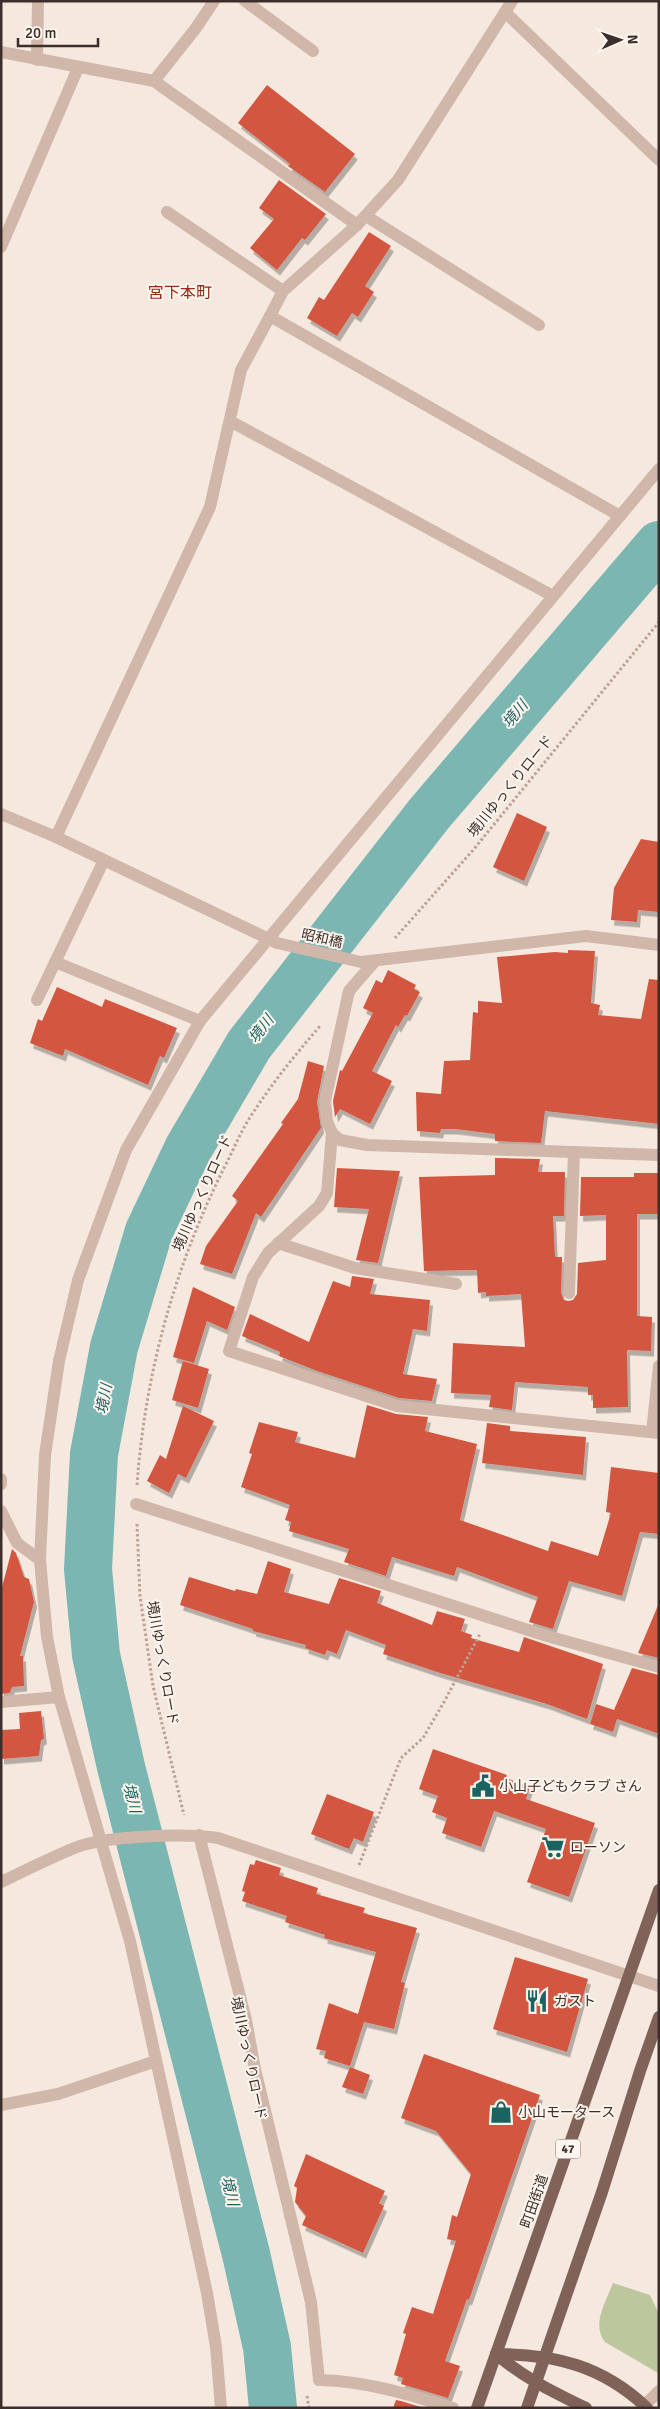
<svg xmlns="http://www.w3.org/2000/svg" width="660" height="2409" font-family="Signika,'Noto Sans JP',sans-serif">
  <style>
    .green { fill: #bdc79d }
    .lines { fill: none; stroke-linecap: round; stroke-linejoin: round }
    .river { stroke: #7bb6b3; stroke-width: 48 }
    .building { fill: #d25640; filter: url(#shadow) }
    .path { stroke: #bca193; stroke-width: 3; stroke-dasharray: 2.5 2.5; stroke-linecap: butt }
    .minor { stroke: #d0b7a9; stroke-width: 12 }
    .major { stroke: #806259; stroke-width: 12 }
    .labels { text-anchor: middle; stroke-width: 4; stroke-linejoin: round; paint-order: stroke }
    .shield { fill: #fcf4ed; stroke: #766964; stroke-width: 1 }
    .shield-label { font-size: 12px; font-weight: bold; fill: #3c2e2a }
    .street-label { font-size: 14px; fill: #3c2e2a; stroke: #fcf4ed }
    .poi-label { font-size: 14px; fill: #3c2e2a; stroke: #fcf4ed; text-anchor: start }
    .water-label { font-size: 15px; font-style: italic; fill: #1a6361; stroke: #fcf4ed }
    .quarter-label { font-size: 16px; fill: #942b19; stroke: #fcf4ed }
  </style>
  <defs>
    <filter id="shadow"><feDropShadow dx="3" dy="5.5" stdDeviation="0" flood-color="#0004"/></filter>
  </defs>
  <rect width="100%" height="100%" fill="#f5e9df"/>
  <path class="green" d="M 613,2283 L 650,2295 L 659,2314 L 658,2373 L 605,2342 C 591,2324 606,2302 613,2283 Z"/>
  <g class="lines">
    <polyline class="river" points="273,2408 267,2347 246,2254 121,1767 96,1655 88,1569 94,1454 114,1347 149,1231 188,1149 249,1045 429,814 659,545"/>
  </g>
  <g class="building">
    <polygon points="267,85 355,154 325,192 288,166 290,164 238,123"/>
    <polygon points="279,180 326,214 305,240 302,238 277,270 250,248 274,219 259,208"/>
    <polygon points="369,232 391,246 365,286 374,292 358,317 352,313 337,336 307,318 319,297 324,300"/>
    <polygon points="517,813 547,827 524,881 493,867"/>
    <polygon points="641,839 659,842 659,912 638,910 637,922 611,920 614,888"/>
    <polygon points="568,950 595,951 591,1003 600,1005 598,1015 641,1019 649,979 659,980 659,1124 545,1111 541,1143 495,1141 495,1134 455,1129 441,1129 440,1133 417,1131 416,1092 441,1094 444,1061 470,1060 473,1012 478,1013 478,1001 502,1003 497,957 555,952 568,953"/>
    <polygon points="388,970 416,985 414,989 420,992 407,1016 405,1015 398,1027 396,1025 372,1071 392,1081 370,1124 340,1109 335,1117 333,1101 340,1070 342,1071 373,1013 363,1008 376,980 382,983"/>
    <polygon points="57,987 102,1007 105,999 177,1028 164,1058 160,1056 148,1085 65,1049 63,1056 30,1043 38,1019 42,1021"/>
    <polygon points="308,1061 324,1066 317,1102 321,1128 261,1217 256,1213 232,1274 200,1264 206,1246 238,1201 232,1196 283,1124 281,1123 298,1099"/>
    <polygon points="495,1158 540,1159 538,1172 565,1172 564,1216 553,1216 555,1257 562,1257 561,1293 564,1300 568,1301 573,1300 577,1294 578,1263 606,1260 606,1215 580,1216 581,1177 634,1177 634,1173 659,1173 659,1214 637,1214 637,1316 652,1317 651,1351 627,1350 628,1407 593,1408 593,1395 588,1395 588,1387 515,1382 512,1410 489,1407 491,1395 451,1393 453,1343 525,1347 521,1294 486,1296 486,1292 478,1293 477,1270 424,1271 419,1177 495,1175"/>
    <polygon points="337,1168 400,1171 378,1263 356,1260 369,1209 334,1207"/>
    <polygon points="352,1276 374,1279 370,1294 430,1300 427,1331 413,1329 403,1374 437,1379 432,1401 399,1398 317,1371 279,1356 280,1352 242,1336 250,1314 309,1342 333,1281 350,1287"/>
    <polygon points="193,1287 235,1307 227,1330 207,1321 194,1363 173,1357"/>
    <polygon points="183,1361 209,1369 198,1408 172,1400"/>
    <polygon points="367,1405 396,1414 428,1417 425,1431 477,1444 460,1520 548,1551 551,1541 598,1556 611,1513 606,1512 611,1467 659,1473 659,1534 640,1532 622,1596 569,1581 553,1629 529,1622 538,1597 457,1567 454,1576 392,1557 386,1576 344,1562 349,1549 289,1531 291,1522 285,1520 290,1505 241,1487 252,1454 249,1453 259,1422 298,1432 295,1442 355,1458"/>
    <polygon points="183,1406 214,1421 186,1478 178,1474 169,1493 147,1481 160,1455 166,1459"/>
    <polygon points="487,1423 510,1426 510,1431 586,1437 583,1475 482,1463"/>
    <polygon points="12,1549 16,1553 24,1577 29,1579 34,1602 20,1656 23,1656 24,1686 12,1687 10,1693 1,1694 1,1591"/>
    <polygon points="268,1561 291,1569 284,1592 329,1604 339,1578 381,1591 377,1603 432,1625 437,1611 465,1619 461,1631 472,1635 471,1638 519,1652 524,1637 603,1664 587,1719 547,1704 437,1672 383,1654 386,1645 346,1630 337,1654 327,1650 325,1655 305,1648 306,1645 253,1631 253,1629 180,1605 189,1577 235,1591 236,1589 257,1594"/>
    <polygon points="659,1603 659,1658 638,1653"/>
    <polygon points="632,1668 659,1675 659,1734 617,1719 613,1732 590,1724 596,1704 614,1710"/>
    <polygon points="41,1711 44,1739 41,1740 39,1756 1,1759 1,1730 20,1729 19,1713"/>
    <polygon points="433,1749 507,1775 506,1778 530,1787 526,1799 595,1823 569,1897 527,1882 546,1829 494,1811 481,1847 442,1833 447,1818 432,1812 438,1796 419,1789"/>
    <polygon points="327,1794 374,1812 363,1842 354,1838 349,1849 311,1834"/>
    <polygon points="256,1860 281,1868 279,1875 318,1888 316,1894 365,1908 363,1913 417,1928 401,1982 405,1983 394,2029 364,2022 350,2066 324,2058 326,2051 316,2049 329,2003 358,2014 376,1952 324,1938 325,1935 285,1922 287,1916 242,1901 245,1892 242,1891 250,1864 254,1865"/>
    <polygon points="515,1957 588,1979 567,2052 493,2029"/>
    <polygon points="424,2054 540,2095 469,2300 467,2299 445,2361 460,2366 448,2398 401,2384 403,2378 394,2375 406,2334 403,2333 412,2307 433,2314 456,2241 447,2239 452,2215 457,2217 471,2174 436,2131 401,2118"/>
    <polygon points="350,2067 370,2075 363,2094 342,2087"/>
    <polygon points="306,2154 385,2191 379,2203 384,2206 363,2253 302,2225 306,2216 295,2202 297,2188 294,2186"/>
    <polygon points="396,2400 401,2401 424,2408 393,2408"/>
  </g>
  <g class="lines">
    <g class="path">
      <polyline points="395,938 474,849 659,622"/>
      <path d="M 137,1485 C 145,1374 174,1269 223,1170 C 232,1153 239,1135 249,1119 C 270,1086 294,1056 320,1026"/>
      <polyline points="137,1524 140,1596 153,1686 184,1815"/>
      <polyline points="359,1865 401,1758 423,1738 444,1702 480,1634"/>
      <polyline points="307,2396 309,2408"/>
    </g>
    <g class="minor">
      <polyline points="245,1 313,51"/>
      <polyline points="506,13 659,160"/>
      <polyline points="1,52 154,81 357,225"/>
      <polyline points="37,60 38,1"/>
      <polyline points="154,81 196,28 214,1"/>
      <polyline points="167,212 283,291"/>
      <polyline points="366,216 539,325"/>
      <polyline points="1,247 78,68"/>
      <polyline points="270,316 620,516"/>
      <polyline points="230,421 553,596"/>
      <polyline points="1,814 56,837 277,943 361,962 586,936 659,945"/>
      <polyline points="56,837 210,507 241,370 270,316 283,291 357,225 398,180 512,1"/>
      <polyline points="375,961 349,991 325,1101 327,1121 332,1133 340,1140 367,1145 659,1155"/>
      <polyline points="55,962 200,1021"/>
      <polyline points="37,1000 104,860"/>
      <polyline points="332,1133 327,1193 319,1206 268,1253 253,1277 229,1351 397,1406 659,1433"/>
      <polyline points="278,1243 355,1268 456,1284"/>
      <polyline points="569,1293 574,1152"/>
      <polyline points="652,1432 659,1366"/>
      <polyline points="1,1479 1,1484"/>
      <polyline points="136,1504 547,1636 659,1667"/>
      <polyline points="1,1511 17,1543 40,1560"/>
      <polyline points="1,1702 59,1697"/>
      <path d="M 199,1835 L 246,2020 L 255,2069 L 311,2302 L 319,2380 C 366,2381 408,2394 453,2408"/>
      <path d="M 1,1882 C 26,1870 52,1857 77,1847 C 105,1836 188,1833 218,1838 L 659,1986"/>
      <polyline points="1,2105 58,2094 156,2061"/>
      <polyline points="645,2405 659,2391"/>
      <polyline points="221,2408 216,2347 207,2293 130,1941 59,1697 47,1637 40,1560 45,1455 59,1361 78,1280 126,1150 200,1021 659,469"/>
    </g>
    <g class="major">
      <path d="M 496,2354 C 555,2354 603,2366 647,2408"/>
      <path d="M 496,2354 C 524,2378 553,2392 586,2408"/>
      <polyline points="477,2408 659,1890"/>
      <polyline points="527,2408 602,2192 640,2071 659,2017"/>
    </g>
  </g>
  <defs>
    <symbol id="civic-bare" viewBox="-9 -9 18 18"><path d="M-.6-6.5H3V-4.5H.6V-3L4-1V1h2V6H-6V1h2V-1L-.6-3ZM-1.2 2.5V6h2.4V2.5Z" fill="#1a6361" stroke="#fcf4ed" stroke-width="2.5" paint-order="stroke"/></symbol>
    <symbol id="supermarket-bare" viewBox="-9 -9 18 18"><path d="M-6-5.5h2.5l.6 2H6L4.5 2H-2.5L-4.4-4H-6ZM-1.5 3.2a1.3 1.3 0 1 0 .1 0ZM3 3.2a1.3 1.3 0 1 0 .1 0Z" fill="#1a6361" stroke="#fcf4ed" stroke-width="2.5" paint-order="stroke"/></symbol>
    <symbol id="restaurant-bare" viewBox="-9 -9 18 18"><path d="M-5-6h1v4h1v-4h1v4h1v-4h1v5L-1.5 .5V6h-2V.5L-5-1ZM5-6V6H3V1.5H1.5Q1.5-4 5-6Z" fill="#1a6361" stroke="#fcf4ed" stroke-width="2.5" paint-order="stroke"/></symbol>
    <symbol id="shop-bare" viewBox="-9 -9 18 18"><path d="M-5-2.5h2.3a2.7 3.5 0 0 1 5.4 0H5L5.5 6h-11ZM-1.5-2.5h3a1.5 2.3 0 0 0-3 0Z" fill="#1a6361" stroke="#fcf4ed" stroke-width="2.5" paint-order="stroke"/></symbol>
  </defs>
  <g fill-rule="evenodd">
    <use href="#civic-bare" x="467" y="1770" width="32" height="32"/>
    <use href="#supermarket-bare" x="537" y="1831" width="32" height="32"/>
    <use href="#restaurant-bare" x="521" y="1985" width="32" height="32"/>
    <use href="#shop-bare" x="485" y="2096" width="32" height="32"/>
  </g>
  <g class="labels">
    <rect class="shield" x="555.5" y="2139.5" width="25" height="19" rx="4"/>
    <g class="shield-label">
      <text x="568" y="2153">47</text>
    </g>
    <g class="street-label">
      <text transform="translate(510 786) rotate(-51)" y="5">境川ゆっくりロード</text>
      <text transform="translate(322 938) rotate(13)" y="5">昭和橋</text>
      <text transform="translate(202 1193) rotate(-66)" y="5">境川ゆっくりロード</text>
      <text transform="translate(163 1663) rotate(80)" y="5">境川ゆっくりロード</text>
      <text transform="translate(249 2058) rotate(78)" y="5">境川ゆっくりロード</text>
      <text transform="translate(534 2201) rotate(-71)" y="5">町田街道</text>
    </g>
    <g class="poi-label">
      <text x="499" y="1791">小山子どもクラブ さん</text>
      <text x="570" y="1852">ローソン</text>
      <text x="554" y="2006">ガスト</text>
      <text x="518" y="2117">小山モータース</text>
    </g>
    <g class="water-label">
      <text transform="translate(515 714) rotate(-50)" y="5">境川</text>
      <text transform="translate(261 1029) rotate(-52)" y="5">境川</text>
      <text transform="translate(104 1399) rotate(-80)" y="5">境川</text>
      <text transform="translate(132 1798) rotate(76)" y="5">境川</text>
      <text transform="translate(230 2191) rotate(76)" y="5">境川</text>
    </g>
    <g class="quarter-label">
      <text x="180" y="298">宮下本町</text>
    </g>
  </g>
  <rect width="660" height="2409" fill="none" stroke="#3c2e2a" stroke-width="5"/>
  <g transform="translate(620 40) rotate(88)" stroke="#fcf4ed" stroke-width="4" paint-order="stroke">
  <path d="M0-4L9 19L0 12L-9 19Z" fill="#3c2e2a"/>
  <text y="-8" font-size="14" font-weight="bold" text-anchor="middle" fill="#3c2e2a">N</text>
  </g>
  <path d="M18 38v8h80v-8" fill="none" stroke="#3c2e2a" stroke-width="2.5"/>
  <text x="25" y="38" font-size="15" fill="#3c2e2a" stroke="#fcf4ed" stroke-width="4" paint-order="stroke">20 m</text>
</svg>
